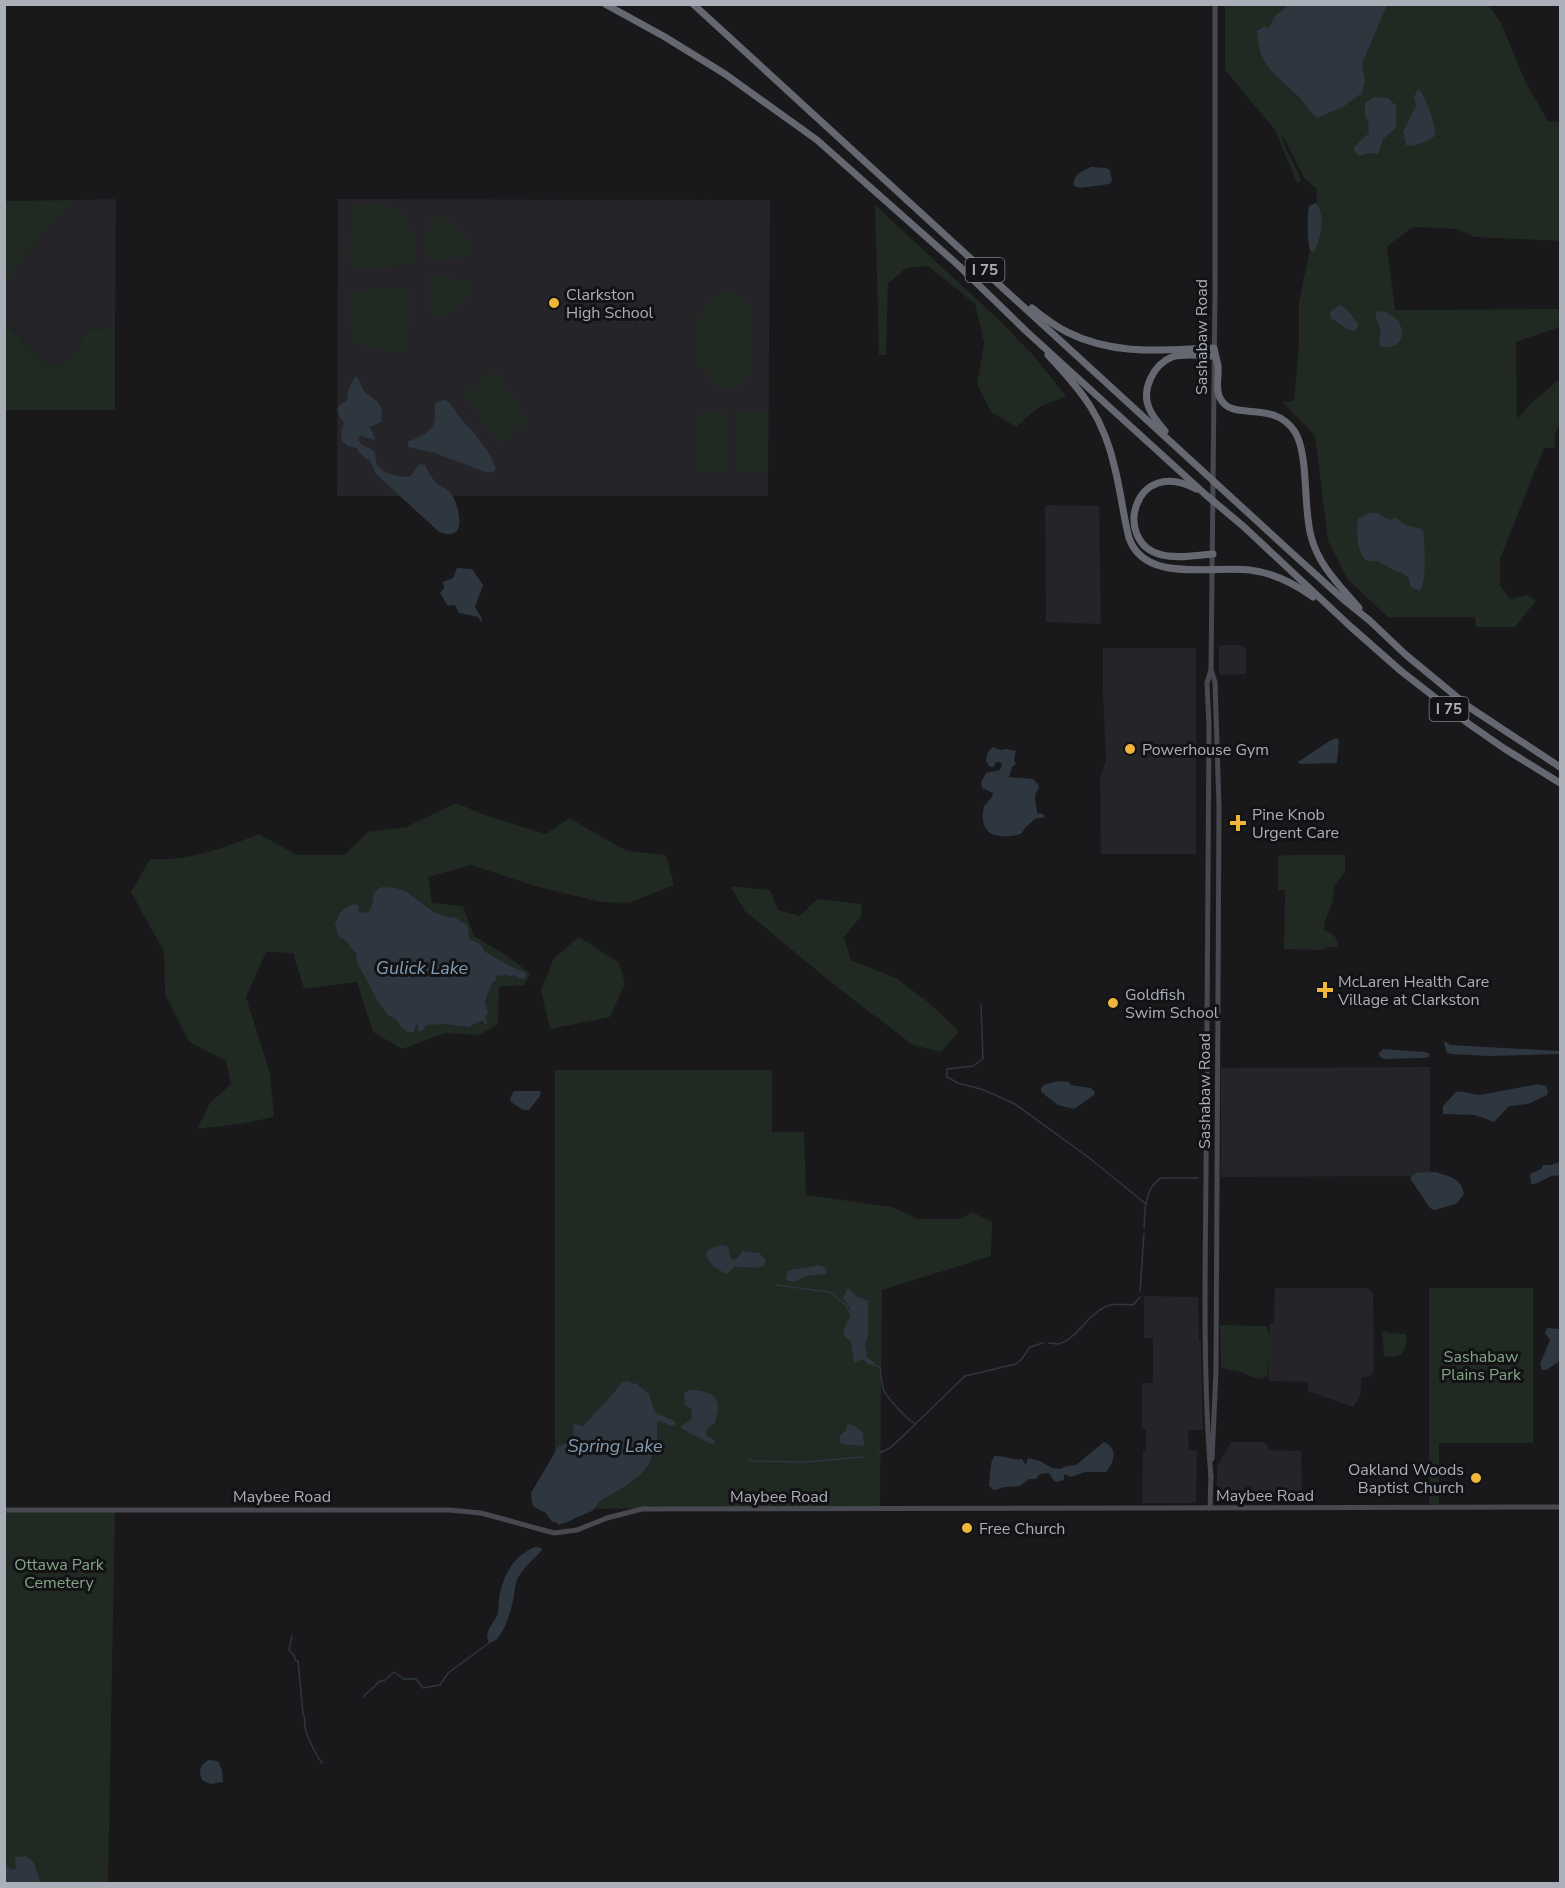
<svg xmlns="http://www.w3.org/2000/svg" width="1565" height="1888" font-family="'Nunito Sans',sans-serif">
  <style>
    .built { fill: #252428 }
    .green { fill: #202922 }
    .water { fill: #2e373f }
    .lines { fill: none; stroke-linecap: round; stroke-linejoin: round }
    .stream { stroke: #2e373f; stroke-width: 1.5 }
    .secondary { stroke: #484950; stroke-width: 5 }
    .highway { stroke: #666871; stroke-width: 7 }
    .poi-dot { fill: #f0b63b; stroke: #131316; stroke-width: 2 }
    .labels { text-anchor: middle; stroke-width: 6; stroke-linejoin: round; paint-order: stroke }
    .shield { fill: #131316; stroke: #7d8089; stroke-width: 1.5 }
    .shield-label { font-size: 15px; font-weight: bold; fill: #abafba }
    .poi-label { font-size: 16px; fill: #abafba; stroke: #131316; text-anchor: start }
    .street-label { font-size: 16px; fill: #abafba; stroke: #131316 }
    .park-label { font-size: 16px; fill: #82a585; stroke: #131316 }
    .water-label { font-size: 18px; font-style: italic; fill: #839cb4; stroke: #131316 }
  </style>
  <rect width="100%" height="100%" fill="#19181b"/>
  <g class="built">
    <polygon points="116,199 115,327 87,330 70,363 47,367 5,321 5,280 8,279 27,253 77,200"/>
    <polygon points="338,199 770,200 768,496 337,496"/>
    <polygon points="1045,505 1099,506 1101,624 1046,622"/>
    <polygon points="1221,645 1240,645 1246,648 1246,674 1221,675 1219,673 1219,648"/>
    <polygon points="1103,648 1196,648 1196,854 1101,854 1100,778 1106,761 1103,695"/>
    <polygon points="1430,1067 1430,1176 1221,1177 1221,1068"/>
    <polygon points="1275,1288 1368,1288 1373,1293 1374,1372 1371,1376 1362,1378 1360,1396 1353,1407 1308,1391 1308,1382 1270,1381 1268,1378 1270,1324 1274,1323"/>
    <polygon points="1144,1296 1198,1297 1199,1341 1201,1341 1203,1430 1188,1430 1189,1450 1197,1451 1196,1503 1142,1503 1143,1451 1146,1450 1146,1430 1142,1429 1142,1383 1153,1383 1153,1338 1144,1338"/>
    <polygon points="1231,1442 1263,1442 1267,1444 1269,1450 1301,1451 1302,1493 1279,1493 1279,1500 1219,1501 1217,1497 1217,1466"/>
  </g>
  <g class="green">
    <path d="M 1225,5 L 1488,5 L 1501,23 L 1526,83 L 1548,121 L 1560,122 L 1560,241 L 1475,237 L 1456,229 L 1413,227 L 1387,246 L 1395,310 L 1560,309 L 1560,327 L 1516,342 L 1517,419 L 1531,403 L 1560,379 L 1560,423 L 1555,434 L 1555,448 L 1544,448 L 1500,559 L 1500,585 L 1510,599 L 1527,595 L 1536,601 L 1515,627 L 1476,627 L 1475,617 L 1388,617 L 1348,580 L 1328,541 L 1315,435 L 1282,402 L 1294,401 L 1299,345 L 1299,302 L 1318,211 L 1316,188 L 1304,178 L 1282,134 C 1283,150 1297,165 1301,181 L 1297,183 L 1275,130 L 1225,70 Z"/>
    <polygon points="77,200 27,253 8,280 4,280 4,201"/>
    <path d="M 384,205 C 417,212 413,236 413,263 L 369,269 L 355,269 L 349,264 L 348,248 L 354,206 Z"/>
    <polygon points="875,205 998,319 1034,356 1066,396 1039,407 1016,427 991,412 977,384 984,343 975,304 928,266 906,268 888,284 886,355 879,355"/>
    <path d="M 430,216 C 453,218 472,232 470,257 L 431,259 L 428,256 L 428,243 L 423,242 L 424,234 L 429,234 Z"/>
    <path d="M 431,277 L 470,280 C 469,303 455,319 431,319 L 429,280 Z"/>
    <path d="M 406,287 L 412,293 L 412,316 L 406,351 C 352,351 348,349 349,294 L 384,288 Z"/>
    <path d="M 728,292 C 741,294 748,301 750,314 L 750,379 C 746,381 743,385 738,388 C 723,396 709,384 706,368 L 697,368 L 697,346 L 695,345 L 697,315 L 706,315 L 706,303 C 714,301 717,293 728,292 Z"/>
    <polygon points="4,321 47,367 70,363 87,330 115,327 115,410 5,410"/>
    <polygon points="495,370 530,424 498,445 463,391"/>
    <polygon points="697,412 728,412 727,472 696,471"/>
    <polygon points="737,412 768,412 767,472 736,472"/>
    <path d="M 456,803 L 490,817 L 546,834 L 569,818 L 627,851 L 666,855 L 674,885 L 629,903 L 600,902 L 535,886 L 471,865 L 428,877 L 432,903 L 463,906 L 474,936 L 507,956 L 531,974 L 524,985 L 499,987 L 498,1024 L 479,1035 L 445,1033 L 402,1049 L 373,1032 L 357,982 L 304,989 L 293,953 L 266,952 L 246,997 L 270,1073 L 274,1117 L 240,1124 L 197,1129 L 210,1103 L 231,1084 L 226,1061 L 189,1042 L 165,994 L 164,952 L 131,892 L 150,859 C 189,861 223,848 259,834 L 297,855 L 344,855 L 368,832 L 406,827 Z"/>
    <path d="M 1289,855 L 1345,855 L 1345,872 L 1334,887 L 1333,901 L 1324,924 L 1324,930 C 1332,933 1338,937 1338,947 L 1327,947 L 1322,950 L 1284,949 L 1285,890 L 1278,890 L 1278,856 Z"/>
    <polygon points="730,886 770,890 778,910 800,916 817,899 861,904 862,915 844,937 851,960 896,978 928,1002 959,1031 941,1052 913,1045 838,988 745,911"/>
    <polygon points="579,937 619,963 625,984 610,1017 550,1029 541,990 554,958"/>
    <polygon points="555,1070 772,1070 772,1132 804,1132 806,1195 892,1207 918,1219 960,1219 972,1212 992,1222 991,1256 882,1290 880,1508 555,1509"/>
    <polygon points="1429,1288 1533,1288 1533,1443 1439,1443 1439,1504 1429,1504"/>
    <path d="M 1220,1325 L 1266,1326 C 1274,1339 1268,1361 1267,1376 L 1264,1378 L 1257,1379 L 1241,1372 L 1221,1368 Z"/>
    <path d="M 1382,1331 L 1386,1331 L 1388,1333 L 1406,1334 C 1409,1350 1400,1361 1384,1356 Z"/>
    <polygon points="5,1512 115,1512 108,1883 5,1884"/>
  </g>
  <g class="water">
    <path d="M 1289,5 L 1387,5 L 1362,64 L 1365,81 L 1362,93 L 1344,106 L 1318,118 C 1310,113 1305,103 1299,97 C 1275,73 1259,68 1257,31 L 1265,26 L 1268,29 L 1275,16 Z"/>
    <path d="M 1418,89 C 1426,95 1436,126 1435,136 C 1427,141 1414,148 1406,145 L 1403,132 L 1416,106 L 1414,97 Z"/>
    <polygon points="1374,97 1388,98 1396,106 1396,128 1383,139 1378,154 1369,153 1359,156 1354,150 1354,147 1369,133 1368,121 1365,117 1365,103"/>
    <path d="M 1091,167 L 1106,168 L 1110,170 L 1112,181 L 1109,184 L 1080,188 L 1074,186 C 1072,175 1082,171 1091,167 Z"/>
    <path d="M 1316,203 C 1326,216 1321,238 1314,252 L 1310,250 C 1307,240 1307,216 1309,206 Z"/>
    <path d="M 1340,305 C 1345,306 1355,319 1358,324 L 1356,331 L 1348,330 L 1331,318 L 1330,312 Z"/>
    <path d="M 1381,311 C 1409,317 1409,351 1381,347 L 1379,343 L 1381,331 L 1375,316 L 1377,312 Z"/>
    <path d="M 355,377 L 358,378 C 360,382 362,389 365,392 C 378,403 384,402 381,422 L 369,427 L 374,435 L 375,440 L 360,436 L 358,439 C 363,450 369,445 375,452 C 376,456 375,462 378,466 C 382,473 403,479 410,476 C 414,474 416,467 419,464 L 425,465 C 428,471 432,480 438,484 C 442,487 446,488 450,492 C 456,499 464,524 456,532 C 450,536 443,534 438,531 L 376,474 L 370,461 L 359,453 L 357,448 L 348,446 L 342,441 L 341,431 L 344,423 C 340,416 334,412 340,404 L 347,401 L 348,390 Z"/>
    <path d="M 445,400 L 450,403 L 461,419 L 475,434 L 490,455 L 496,468 L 495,471 L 488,473 L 432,452 L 408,447 L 408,442 C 418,437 433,433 435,419 C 435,414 434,409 435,404 L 438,401 Z"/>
    <path d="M 1369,513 L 1377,513 L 1390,520 L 1396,517 L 1405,525 L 1419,528 L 1423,531 C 1425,545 1427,581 1420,591 L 1411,587 L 1408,577 L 1400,572 L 1393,570 L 1378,561 L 1367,561 C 1357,552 1356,532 1358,519 Z"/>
    <polygon points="457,568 472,569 483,585 475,607 482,619 481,622 478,617 459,613 455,605 448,606 440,593 444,588 443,582 453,578"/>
    <polygon points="1337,738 1339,741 1337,763 1300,764 1298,762 1331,740"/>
    <path d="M 992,747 L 1001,750 L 1006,749 L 1016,751 L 1014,760 L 1016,764 L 1012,767 L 1009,777 L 1033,779 C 1044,790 1037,785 1035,797 C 1035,801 1037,808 1037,813 L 1043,814 L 1045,817 L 1035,819 L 1026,827 L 1021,834 C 996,840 978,836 984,806 L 992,797 L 993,793 L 982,788 L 981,782 L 986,773 L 1000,770 L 1002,765 L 1000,762 L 996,762 L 994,767 L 990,767 L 986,761 L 987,754 Z"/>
    <path d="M 383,887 L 396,888 L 405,891 L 434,912 L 443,916 L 456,918 L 468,926 L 469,939 C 475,942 483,943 484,951 L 506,964 L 526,973 L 526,976 L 523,979 L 518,978 L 514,974 L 512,977 L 506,975 L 496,976 L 496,980 L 492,983 L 485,1000 L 488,1013 L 485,1017 L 487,1024 L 485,1024 L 482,1020 L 469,1027 L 446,1024 L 427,1025 L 421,1032 L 418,1031 L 418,1025 L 416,1024 L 414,1032 L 408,1032 L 401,1027 L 398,1021 L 387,1014 L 376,998 L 357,962 L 356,953 C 348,945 349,941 338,936 L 335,923 L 338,919 L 338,915 L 344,909 L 353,904 L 358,905 L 359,913 L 368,912 C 377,903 368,891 383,887 Z"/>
    <polygon points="1445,1041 1450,1045 1559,1051 1560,1054 1488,1056 1452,1054 1447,1053 1444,1043"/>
    <polygon points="1383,1049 1425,1052 1430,1054 1429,1057 1423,1058 1384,1059 1379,1056 1379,1053"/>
    <polygon points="1057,1081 1069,1082 1071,1085 1091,1088 1095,1092 1094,1095 1074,1109 1058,1105 1041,1092 1041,1088 1044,1085"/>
    <path d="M 1538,1084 L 1546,1086 L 1548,1091 L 1547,1095 L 1528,1104 L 1509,1106 L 1494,1122 L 1475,1115 L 1443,1114 L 1443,1106 L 1456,1092 C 1465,1090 1472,1095 1480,1095 Z"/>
    <polygon points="514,1091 540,1091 541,1092 540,1096 529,1110 523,1110 511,1102 510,1098"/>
    <path d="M 1560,1162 L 1560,1176 C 1549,1173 1542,1184 1531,1184 L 1530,1174 L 1541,1169 L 1543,1165 L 1551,1165 Z"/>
    <path d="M 1435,1172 C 1448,1176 1462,1178 1464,1194 L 1456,1204 L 1434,1210 L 1430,1208 L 1410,1178 C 1415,1170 1426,1173 1435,1172 Z"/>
    <path d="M 719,1245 L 727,1246 L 729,1249 L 730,1257 L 734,1260 L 738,1258 L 742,1251 L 759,1253 L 765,1259 L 765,1264 C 758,1271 744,1266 734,1267 L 728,1273 L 725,1274 L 711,1264 L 706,1256 L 708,1250 Z"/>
    <path d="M 818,1265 L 824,1267 L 827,1272 L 825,1274 L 805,1276 L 795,1282 L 786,1280 L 788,1271 C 798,1267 807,1269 818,1265 Z"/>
    <path d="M 848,1288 L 856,1296 L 868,1301 L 868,1336 L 865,1344 L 867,1357 L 875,1363 L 874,1366 L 868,1364 L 862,1359 L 854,1363 L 851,1342 L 843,1334 C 847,1316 858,1316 843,1298 Z"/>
    <polygon points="1547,1328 1560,1329 1560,1361 1546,1370 1542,1370 1540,1364 1550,1340 1545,1333"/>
    <polygon points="628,1381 634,1384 636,1383 649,1394 655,1412 674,1421 676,1424 672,1426 660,1421 657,1422 657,1446 648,1465 641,1474 624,1487 600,1501 592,1511 573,1519 570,1521 558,1525 556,1522 552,1522 546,1513 534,1507 532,1503 531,1493 558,1447 574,1439 573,1427 574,1424 583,1426 612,1395 622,1382"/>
    <path d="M 689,1390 C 699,1390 716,1392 718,1404 C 719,1410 716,1417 715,1423 C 709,1427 706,1428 706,1435 L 715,1441 L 714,1445 L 689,1433 L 680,1427 L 692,1419 L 691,1409 L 685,1405 L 684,1394 Z"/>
    <polygon points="847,1423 856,1427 863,1433 864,1446 842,1444 840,1442 840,1436 847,1429"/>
    <path d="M 1104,1442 C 1118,1448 1115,1461 1106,1472 L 1085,1472 L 1071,1477 L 1064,1474 L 1064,1480 L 1057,1482 L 1054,1481 L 1049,1473 L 1040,1474 L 1036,1479 L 1029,1479 L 1020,1486 L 1005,1487 L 994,1490 L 989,1486 L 991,1464 L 994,1456 C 1003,1455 1014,1461 1022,1459 L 1024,1463 L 1026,1464 L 1028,1458 L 1040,1461 L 1052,1468 L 1061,1469 L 1066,1466 L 1076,1465 Z"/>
    <path d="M 535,1547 L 541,1548 L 542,1550 C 534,1560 524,1566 518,1578 C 514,1585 515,1593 513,1601 C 510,1613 503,1641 489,1643 C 483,1631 494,1624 498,1613 C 499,1608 498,1604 499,1599 C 503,1575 513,1556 535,1547 Z"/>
    <polygon points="208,1760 218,1761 222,1770 223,1782 210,1784 202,1780 200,1774 201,1766"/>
    <path d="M 4,1846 C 7,1856 2,1862 11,1870 L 16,1869 L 15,1857 L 26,1856 L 34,1863 L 41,1883 L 5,1883 Z"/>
  </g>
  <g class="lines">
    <g class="stream">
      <polyline points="981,1005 983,1059 973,1066 947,1069 947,1077 958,1083 984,1090 1015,1104 1088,1157 1146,1204"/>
      <path d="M 1144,1228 C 1145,1210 1144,1189 1161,1178 L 1198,1178"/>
      <polyline points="776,1285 830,1292 846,1305 851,1316"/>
      <polyline points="1140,1291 1144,1234"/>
      <path d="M 1049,1343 C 1052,1343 1055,1344 1058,1344 C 1076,1341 1089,1311 1110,1305 C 1119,1303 1125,1305 1133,1305 L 1140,1297"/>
      <path d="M 874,1365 L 880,1367 C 881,1374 881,1384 884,1391 C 888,1398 907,1420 914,1423"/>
      <polyline points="879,1453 890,1448 901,1438 965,1376 1016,1364 1021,1360 1030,1347 1043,1343"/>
      <polyline points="749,1458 751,1461 805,1462 863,1457"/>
      <path d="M 292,1636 L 289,1650 L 294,1655 L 295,1660 L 298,1661 L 303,1713 C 306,1719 304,1721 305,1727 C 307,1737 316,1755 322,1763"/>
      <path d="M 363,1697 C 367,1692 376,1687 378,1682 L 385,1680 L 394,1672 L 404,1679 L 416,1679 L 423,1688 L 440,1685 L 448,1673 L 489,1643"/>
    </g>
    <g class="secondary">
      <polyline points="1211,670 1215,682 1219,806 1216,1371 1212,1459"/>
      <path d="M 1211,1478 C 1203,1378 1205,1277 1206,1177 C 1206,1027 1207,877 1209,726 L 1207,683 L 1211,670 L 1215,294 L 1215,4"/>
      <polyline points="1210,1508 1211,1475"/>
      <polyline points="4,1510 449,1510 481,1513 554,1533 577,1530 607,1518 642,1509 1560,1507"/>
    </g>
    <g class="highway">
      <polyline points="605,4 665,37 725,74 817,140 958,265 1026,331 1206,495 1243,526 1351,627 1401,671 1469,724 1505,749 1560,783"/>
      <polyline points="693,4 1293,554 1344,600 1369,620 1406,655 1469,707 1560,767"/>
      <path d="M 1032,308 C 1043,317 1055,326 1067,332 C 1114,356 1164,350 1214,348 C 1215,354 1217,360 1218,366 C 1219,377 1215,388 1220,398 C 1232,423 1273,398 1295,432 C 1309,455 1303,508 1311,536 C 1318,565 1340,586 1359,608"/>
      <path d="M 1048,355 C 1083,392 1104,418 1115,469 C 1121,492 1123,515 1129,538 C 1145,584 1212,565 1250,570 C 1273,573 1294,583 1313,597"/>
      <path d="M 1165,431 C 1159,424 1152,416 1149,408 C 1141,389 1154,364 1172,357 C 1185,353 1201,356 1214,356"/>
      <path d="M 1196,489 C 1134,455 1111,543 1162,555 C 1178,559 1197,555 1213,554"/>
    </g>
  </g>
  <g class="poi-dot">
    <circle cx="554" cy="303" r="6"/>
    <circle cx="1130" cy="749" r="6"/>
    <path d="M1235 814h6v6h6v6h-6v6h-6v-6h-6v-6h6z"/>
    <path d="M1322 981h6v6h6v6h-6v6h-6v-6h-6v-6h6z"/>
    <circle cx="1113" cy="1003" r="6"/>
    <circle cx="1476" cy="1478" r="6"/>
    <circle cx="967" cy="1528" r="6"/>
  </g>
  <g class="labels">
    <g class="shield">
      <rect x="965.5" y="258" width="39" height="24" rx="4.5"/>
      <rect x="1429.5" y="697" width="39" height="24" rx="4.5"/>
    </g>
    <g class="shield-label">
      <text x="985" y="275">I 75</text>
      <text x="1449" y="714">I 75</text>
    </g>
    <g class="poi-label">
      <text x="566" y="300">Clarkston<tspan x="566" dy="18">High School</tspan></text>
      <text x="1142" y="755">Powerhouse Gym</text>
      <text x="1252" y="820">Pine Knob<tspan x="1252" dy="18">Urgent Care</tspan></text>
      <text x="1338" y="987">McLaren Health Care<tspan x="1338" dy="18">Village at Clarkston</tspan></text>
      <text x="1125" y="1000">Goldfish<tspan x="1125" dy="18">Swim School</tspan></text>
      <text x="1464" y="1475" text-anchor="end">Oakland Woods<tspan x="1464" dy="18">Baptist Church</tspan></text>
      <text x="979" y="1534">Free Church</text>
    </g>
    <g class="street-label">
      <text transform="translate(1201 337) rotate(-90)" y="6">Sashabaw Road</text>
      <text transform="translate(1204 1091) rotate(-90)" y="6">Sashabaw Road</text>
      <text x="1265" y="1501">Maybee Road</text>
      <text x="282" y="1502">Maybee Road</text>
      <text x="779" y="1502">Maybee Road</text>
    </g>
    <g class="park-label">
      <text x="1481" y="1362">Sashabaw<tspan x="1481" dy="18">Plains Park</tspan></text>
      <text x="59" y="1570">Ottawa Park<tspan x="59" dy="18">Cemetery</tspan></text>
    </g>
    <g class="water-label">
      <text x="422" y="974">Gulick Lake</text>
      <text x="615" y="1452">Spring Lake</text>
    </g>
  </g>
  <rect width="1565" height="1888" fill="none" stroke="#abafba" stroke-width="12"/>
</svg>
